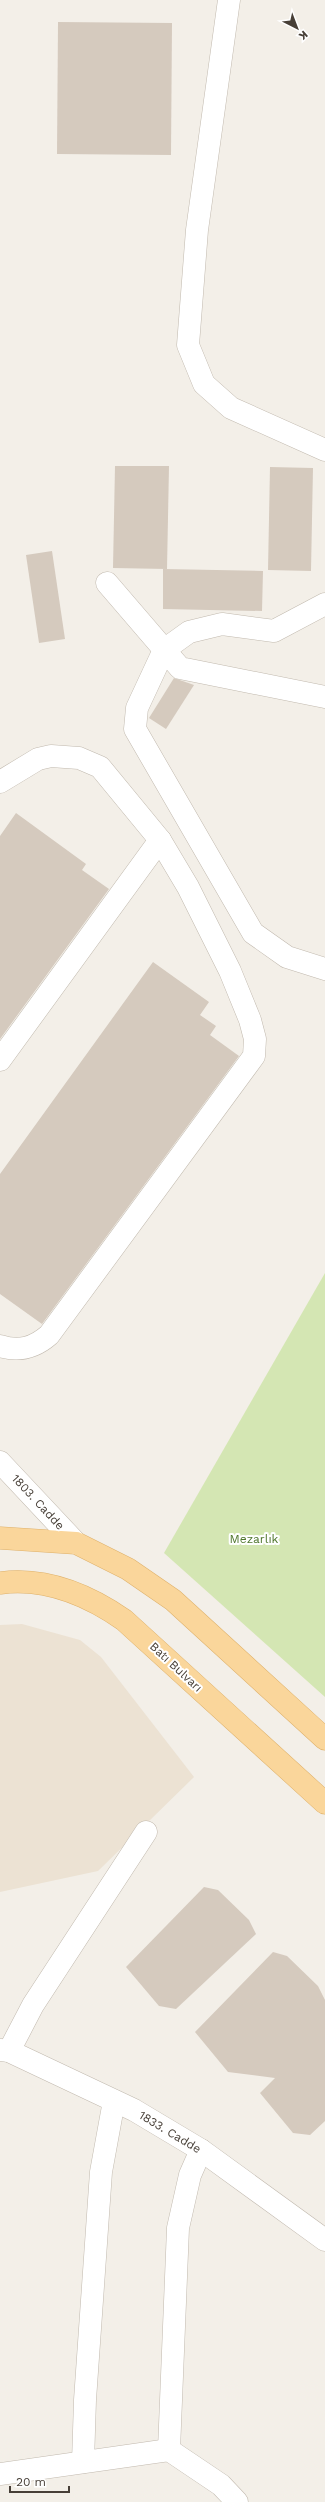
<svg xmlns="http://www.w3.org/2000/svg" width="325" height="2502" font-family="'Work Sans',sans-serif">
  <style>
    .education { fill: #ece2d3 }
    .green { fill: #d4e6b3 }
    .building { fill: #d5cabe }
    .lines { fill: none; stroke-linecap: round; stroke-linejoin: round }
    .minor-casing { stroke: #c1b9ae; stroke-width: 23 }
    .major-casing { stroke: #deb16b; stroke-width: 23 }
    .minor { stroke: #fff; stroke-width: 22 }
    .major { stroke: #fad69b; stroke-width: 22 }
    .labels { text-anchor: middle; stroke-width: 4; stroke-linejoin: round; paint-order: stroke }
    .street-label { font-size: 12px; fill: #473f37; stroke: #fff }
    .park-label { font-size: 12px; fill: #4f762d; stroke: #fff }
  </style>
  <rect width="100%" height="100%" fill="#f3efe8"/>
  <polygon class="education" points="22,1624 80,1640 101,1657 194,1777 98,1871 0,1892 0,1625"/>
  <polygon class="green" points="325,1273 325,1697 164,1553"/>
  <g class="building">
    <polygon points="58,22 172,23 171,155 57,154"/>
    <polygon points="115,466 169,466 167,569 113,568"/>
    <polygon points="270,467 313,468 311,571 268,570"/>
    <polygon points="52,551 65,639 39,643 26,555"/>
    <polygon points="163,569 263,571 262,611 163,609"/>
    <polygon points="174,678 194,685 166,729 149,718"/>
    <polygon points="16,813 86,864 82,870 109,889 0,1039 0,836"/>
    <polygon points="153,962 209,1002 200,1015 216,1026 210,1035 239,1056 42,1324 0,1294 0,1174"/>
    <polygon points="204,1887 218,1890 249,1920 256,1934 176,2009 159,2006 126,1967"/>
    <polygon points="273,1952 287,1956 318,1986 325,2000 325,2121 310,2135 293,2133 260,2093 275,2078 228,2072 195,2032"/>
  </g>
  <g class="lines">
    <defs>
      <g id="minor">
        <polyline points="229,0 197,230 188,345 204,384 231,408 325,450"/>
        <polyline points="107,583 180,668 325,697"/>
        <polyline points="325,604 274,631 222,624 189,632 164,650 137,708 135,729 253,933 287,957 325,969"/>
        <path d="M 0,782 L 38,759 L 51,756 L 79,758 L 100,767 L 160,840 L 188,887 L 230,971 L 250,1020 L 255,1039 L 254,1056 L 49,1335 C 34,1348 19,1352 0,1346"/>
        <polyline points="0,1060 160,840"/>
        <polyline points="0,1462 76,1543"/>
        <polyline points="0,2050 9,2051 134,2110 201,2150 325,2240"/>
        <polyline points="9,2051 33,2005 146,1832"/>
        <polyline points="169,2450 178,2228 190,2175 201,2150"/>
        <polyline points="83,2462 85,2400 101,2172 114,2101"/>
        <polyline points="0,2474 169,2450 221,2485 237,2502"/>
      </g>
      <g id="major">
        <polyline points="0,1538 76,1543 128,1569 173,1600 325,1739"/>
        <path d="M 0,1583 C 45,1577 88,1595 124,1620 L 325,1803"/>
      </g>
    </defs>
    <use href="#minor" class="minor-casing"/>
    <use href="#major" class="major-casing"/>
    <use href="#minor" class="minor"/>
    <use href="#major" class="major"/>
  </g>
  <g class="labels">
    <g class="street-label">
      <text transform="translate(38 1502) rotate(47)" y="4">1803. Cadde</text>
      <text transform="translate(176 1667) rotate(43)" y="4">Batı Bulvarı</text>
      <text transform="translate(170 2132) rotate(31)" y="4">1833. Cadde</text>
    </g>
    <g class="park-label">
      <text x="254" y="1543">Mezarlık</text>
    </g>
  </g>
  <g transform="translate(297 28) rotate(138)" stroke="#ffffff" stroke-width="3" paint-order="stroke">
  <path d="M0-3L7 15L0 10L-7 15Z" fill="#473f37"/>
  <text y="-6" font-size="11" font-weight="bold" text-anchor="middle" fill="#473f37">K</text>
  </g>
  <path d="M10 2486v6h59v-6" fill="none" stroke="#473f37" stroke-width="2"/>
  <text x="16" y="2486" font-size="12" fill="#473f37" stroke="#ffffff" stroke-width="3" paint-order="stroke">20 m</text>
</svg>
